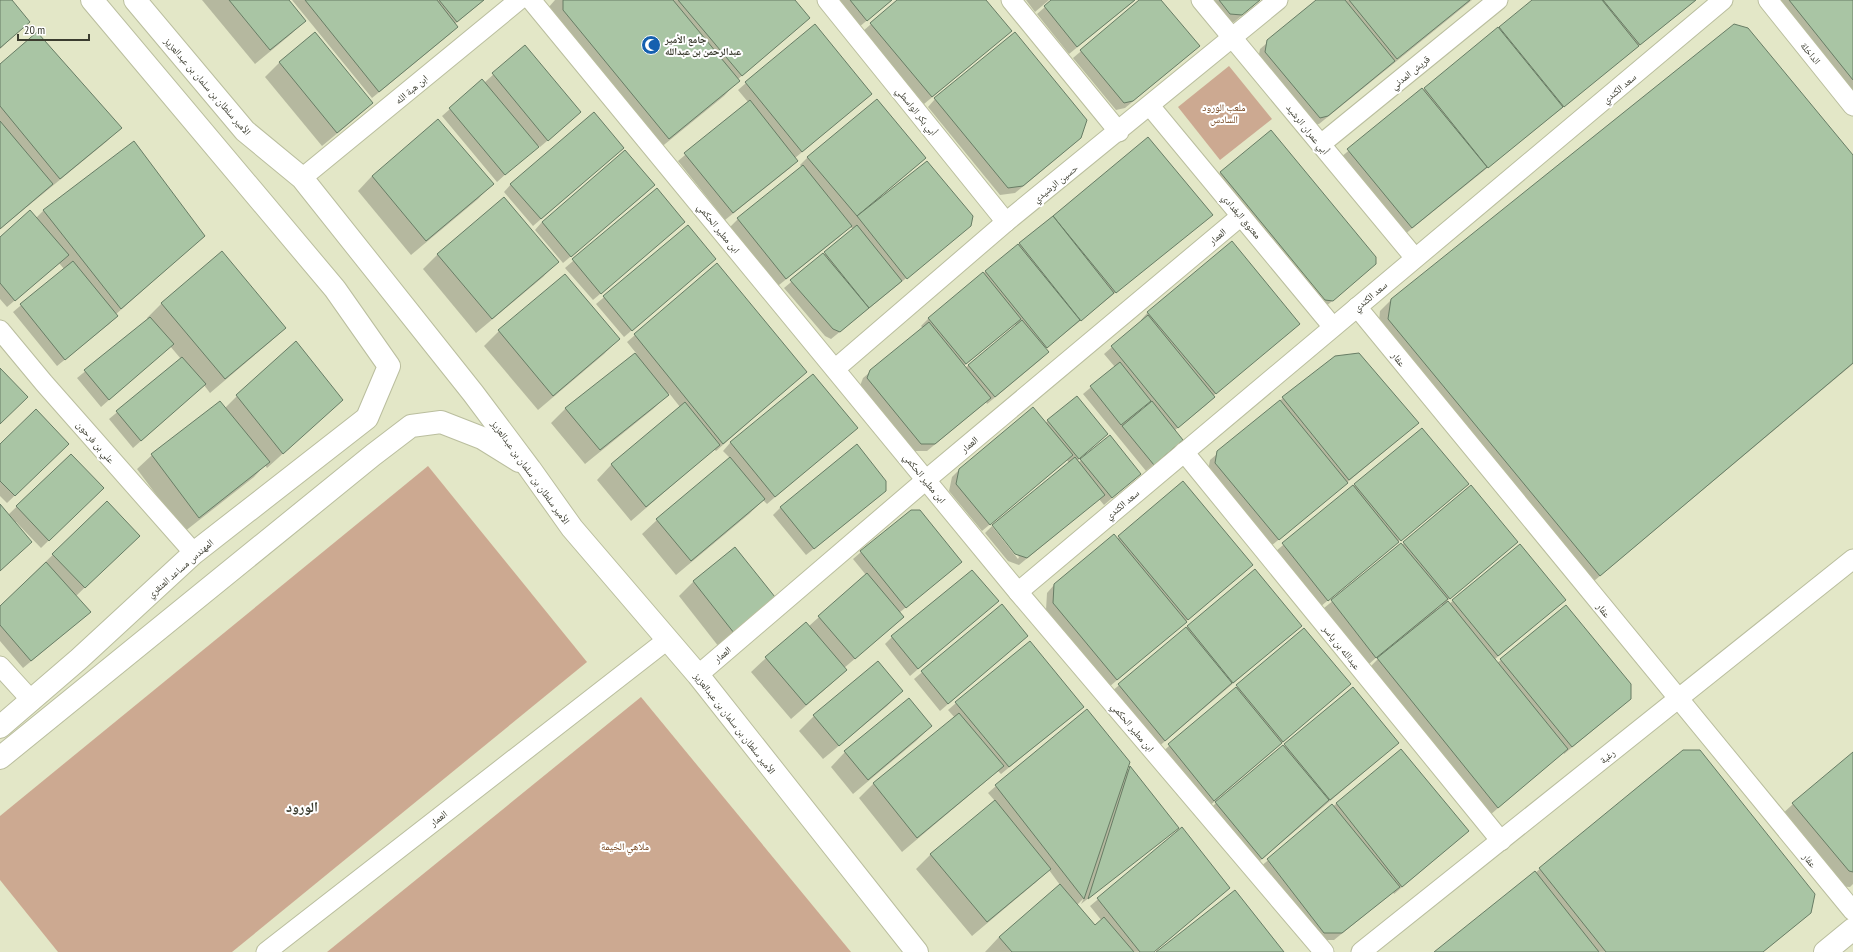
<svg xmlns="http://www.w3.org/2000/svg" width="1853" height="952" font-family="'PT Sans Narrow','Noto Naskh Arabic',sans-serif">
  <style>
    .green { fill: #cca991 }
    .shadow { fill: #0003; fill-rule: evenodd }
    .building { fill: #a9c5a4; stroke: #687d65 }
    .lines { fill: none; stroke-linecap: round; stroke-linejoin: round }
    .minor-casing { stroke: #babe9e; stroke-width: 21 }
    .tertiary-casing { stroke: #babe9e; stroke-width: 24 }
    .minor { stroke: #fff; stroke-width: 19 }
    .tertiary { stroke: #fff; stroke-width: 22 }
    .labels { text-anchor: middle; stroke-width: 4; stroke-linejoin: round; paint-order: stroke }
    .poi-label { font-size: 10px; font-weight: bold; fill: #3b3c2f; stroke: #fff; text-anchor: start }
    .street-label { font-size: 10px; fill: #3b3c2f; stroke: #fff }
    .park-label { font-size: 10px; fill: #74441d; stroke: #fff }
    .district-label { font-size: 14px; font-weight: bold; fill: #3b3c2f; stroke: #fff }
  </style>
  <rect width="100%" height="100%" fill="#e3e7c7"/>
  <g class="green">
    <polygon points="1229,66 1272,119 1220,160 1178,107"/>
    <polygon points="428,466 587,662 232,952 58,952 0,880 0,816"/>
    <polygon points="641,697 851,952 327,952"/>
  </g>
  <g class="shadow">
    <polygon points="0,0 11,0 28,22 0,49"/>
    <polygon points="202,0 288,0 305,21 290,35 255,64"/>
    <polygon points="292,0 484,0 455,24 450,34 372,98"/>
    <polygon points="555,0 793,0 809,18 737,80 738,81 724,96 654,153 548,8"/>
    <polygon points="837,0 892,0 859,27"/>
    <polygon points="899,0 985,0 1003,38 924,104 863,31"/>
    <polygon points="1026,0 1049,0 1035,12"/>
    <polygon points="1053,0 1135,0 1069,54 1037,14"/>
    <polygon points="1141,0 1160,0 1191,53 1125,108 1116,110 1073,58"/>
    <polygon points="1205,0 1260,0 1234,22 1222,21"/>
    <polygon points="1317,0 1472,0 1319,124 1313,125 1258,60 1260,49"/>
    <polygon points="1534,0 1696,0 1404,235 1341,157"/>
    <polygon points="1776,0 1853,0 1853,98"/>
    <polygon points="525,46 573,119 540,147 538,145 497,182 442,116 482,81 484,83"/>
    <polygon points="280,62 372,103 357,117 322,146 265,77"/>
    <polygon points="0,65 120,128 106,142 0,229"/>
    <polygon points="746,83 871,94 795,158 797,160 790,168 725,220 678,161 748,102 738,90"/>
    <polygon points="935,99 1081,138 1015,193 1000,195 928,107"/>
    <path d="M 1148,138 L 1204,222 L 1045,349 L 1048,352 L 1040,360 L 987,404 L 986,402 L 927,451 L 913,451 L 860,386 L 863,378 L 923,328 L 921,326 L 929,318 ZM 1015,324 L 1016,326 L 965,368 L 964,366 Z"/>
    <polygon points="615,155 533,226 504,192 511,184"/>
    <polygon points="1853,156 1853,364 1588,586 1378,331 1380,311 1392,299"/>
    <polygon points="808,157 917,165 880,197 962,233 831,339 825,336 784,288 853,230 850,226 839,237 774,289 727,230 738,219 802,167 800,165"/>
    <polygon points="1221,172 1367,271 1324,308 1213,180"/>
    <polygon points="372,176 492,184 478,199 411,255 358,191"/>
    <polygon points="656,189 684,222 593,300 565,268"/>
    <polygon points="646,193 563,263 535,230 542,222"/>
    <polygon points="44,210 204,236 115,315 117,316 109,324 57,366 13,312 64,269 59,263 7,307 0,299 0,238 36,218"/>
    <polygon points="688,226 715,259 624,337 596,304"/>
    <polygon points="221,253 285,328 270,342 210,393 204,385 133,448 109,419 181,359 170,346 101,407 77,378 148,320 147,318 161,304"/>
    <polygon points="438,254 557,262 543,277 476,333 423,269"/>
    <polygon points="565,275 619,339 604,354 538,410 484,346 499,331"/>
    <path d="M 1148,312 L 1291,331 L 1213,396 L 1206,405 L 1174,431 L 1174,447 L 1146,471 L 1083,394 L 1115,367 L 1104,354 L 1142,321 L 1141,320 ZM 1146,405 L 1147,406 L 1141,412 L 1140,410 Z"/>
    <polygon points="635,335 798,379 716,451 714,449 631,521 597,480 611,465 680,407 669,393 653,409 585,464 551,423 565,409 636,353 627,342"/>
    <polygon points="1335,357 1410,430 1271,546 1208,471 1210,460 1283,398"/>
    <polygon points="813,375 856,428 767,504 763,500 749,514 676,575 642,534 657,520 730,458 723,451 730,443"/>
    <polygon points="237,396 342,400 267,468 265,465 254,477 184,532 137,469 152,455 225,408"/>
    <polygon points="1048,421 1107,434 1077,461 1078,463 1081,460 1140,474 1104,505 1099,499 1019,565 1008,561 985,533 992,526 1018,559 1019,557 993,525 1069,463 1067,460 982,531 949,491 952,477 960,469"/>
    <polygon points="68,444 7,503 0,496 0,445"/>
    <polygon points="70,455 102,488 41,548 16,522 0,570 0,506 8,515"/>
    <polygon points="1183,483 1244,572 1109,687 1046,610 1047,593 1054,585 1117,539"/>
    <polygon points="1467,484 1320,607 1276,551 1355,485"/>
    <polygon points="877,498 806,555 773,515 781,507"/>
    <polygon points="106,502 138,536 76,596 90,612 23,668 0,641 0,607"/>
    <path d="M 1517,542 L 1447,601 L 1449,604 L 1520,545 L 1565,600 L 1494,660 L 1497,663 L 1501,660 L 1622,706 L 1564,754 L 1563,752 L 1490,815 L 1371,666 L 1379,658 L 1378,656 L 1368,665 L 1324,608 L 1404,543 ZM 1441,605 L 1443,606 L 1437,611 L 1436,610 Z"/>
    <polygon points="735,548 774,597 719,647 679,596 693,582"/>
    <polygon points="861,552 961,562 899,613 903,617 891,628 844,668 846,670 831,684 791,719 751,672 766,658 809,626 866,575 853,559"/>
    <polygon points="1255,570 1301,626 1157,748 1111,692"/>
    <polygon points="997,601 910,676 885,644 892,637"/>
    <polygon points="1001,606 1027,636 940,711 914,679"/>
    <polygon points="1304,629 1342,691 1207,808 1161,753"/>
    <polygon points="878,662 902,691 887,706 823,759 799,731 814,716"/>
    <polygon points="1353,688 1398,743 1254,866 1208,810"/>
    <polygon points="956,703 1075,714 1001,774 998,771 902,852 859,798 873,784 955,718 948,710"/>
    <polygon points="931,726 916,741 853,794 831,767 845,752"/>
    <polygon points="1401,750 1468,831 1394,894 1393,892 1334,940 1316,940 1260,867"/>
    <polygon points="1683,751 1802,920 1763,952 1436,952 1535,873"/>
    <polygon points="1853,754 1853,884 1850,887 1834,886 1778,818 1793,804"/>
    <polygon points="1130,768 1178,828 1081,904 1084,898 1077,905 1095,926 1102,921 1090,906 1182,829 1229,888 1154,952 985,952 999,937 1060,885 1049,870 1035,883 972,936 916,869 931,854 995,801 988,793 996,786 1125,773"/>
  </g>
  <g class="building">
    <polygon points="0,0 12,0 30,22 0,48"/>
    <polygon points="229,0 289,0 306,21 270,50"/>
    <polygon points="305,0 437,0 458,27 379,92"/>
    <polygon points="439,0 484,0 457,22"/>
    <polygon points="563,0 673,0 740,81 669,139 563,10"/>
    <polygon points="678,0 795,0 810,18 742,76"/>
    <polygon points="850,0 892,0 867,21"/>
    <polygon points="897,0 986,0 1012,31 932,97 870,23"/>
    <polygon points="1051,0 1135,0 1077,47 1044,6"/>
    <polygon points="1139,0 1161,0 1200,46 1133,101 1124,103 1080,50"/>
    <polygon points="1219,0 1260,0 1242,15 1230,14"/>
    <polygon points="1316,0 1345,0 1395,61 1328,116 1320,118 1265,52 1267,40"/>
    <polygon points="1349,0 1470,0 1397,59"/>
    <polygon points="1532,0 1602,0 1639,46 1564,107 1499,27"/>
    <polygon points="1603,0 1696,0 1640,45"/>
    <polygon points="1789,0 1853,0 1853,80"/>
    <polygon points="815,24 872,94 802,152 745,82"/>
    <polygon points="1734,24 1748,28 1853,155 1853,363 1600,576 1388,319 1391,299"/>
    <polygon points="1498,27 1563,107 1488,168 1424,88"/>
    <polygon points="37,32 122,128 60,179 0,106 0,64"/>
    <polygon points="315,32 373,103 337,133 279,62"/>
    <polygon points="1015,32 1087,120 1081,138 1023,186 1008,188 934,98"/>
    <polygon points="525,45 581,112 548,141 492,73"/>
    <polygon points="482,79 539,147 505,175 449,108"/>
    <polygon points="1422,88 1487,167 1412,228 1347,149"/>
    <polygon points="877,99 926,158 857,216 807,157"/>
    <polygon points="750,100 798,161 733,213 684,153"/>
    <polygon points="594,112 624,148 541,219 510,184"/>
    <polygon points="438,119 494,184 426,241 372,176"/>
    <polygon points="0,121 53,184 0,229"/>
    <polygon points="1271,130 1376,257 1376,264 1333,301 1325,300 1220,172"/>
    <polygon points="1148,137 1213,215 1116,293 1053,216"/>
    <polygon points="134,141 205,236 121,309 43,210"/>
    <polygon points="625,150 655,185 571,257 542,222"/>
    <polygon points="927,161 973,216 971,226 907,279 857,216"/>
    <polygon points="803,165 852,226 786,279 737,218"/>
    <polygon points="657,188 685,222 601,294 572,259"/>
    <polygon points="504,197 559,262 492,319 437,254"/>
    <polygon points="30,210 69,255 15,301 0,283 0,237"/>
    <polygon points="1053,216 1114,293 1081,321 1019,243"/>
    <polygon points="688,225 716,259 632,331 603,296"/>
    <polygon points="857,225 902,281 869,308 824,252"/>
    <polygon points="1232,241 1300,324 1216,394 1147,312"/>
    <polygon points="1018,244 1080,320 1047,348 985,271"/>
    <polygon points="222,251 286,328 225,379 161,303"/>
    <polygon points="823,253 869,308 840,332 833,329 790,280"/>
    <polygon points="73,261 118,316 65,360 20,304"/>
    <polygon points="717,263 807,372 723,444 634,334"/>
    <polygon points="983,272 1021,319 966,364 928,318"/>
    <polygon points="565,274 620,339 553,396 498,330"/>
    <polygon points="1148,315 1215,397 1178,428 1111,346"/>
    <polygon points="150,317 174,344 109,400 84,370"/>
    <polygon points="1022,320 1049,352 995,397 968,365"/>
    <polygon points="929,322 991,398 935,444 921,444 867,378 870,370"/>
    <polygon points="296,341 343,400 283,454 236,395"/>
    <polygon points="635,353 669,395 600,450 565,408"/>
    <polygon points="1359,353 1419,423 1349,480 1282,397 1335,356"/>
    <polygon points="182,357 206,384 141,441 116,411"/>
    <polygon points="1120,362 1151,401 1121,425 1090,386"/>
    <polygon points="0,368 28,397 0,424"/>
    <polygon points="813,374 858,428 775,497 730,442"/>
    <polygon points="1077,396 1108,434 1079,459 1047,420"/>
    <polygon points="1280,400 1348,483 1279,540 1215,463 1217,451"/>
    <polygon points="220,401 270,462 199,518 151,454"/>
    <polygon points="1152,401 1183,440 1154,465 1122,426"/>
    <polygon points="685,402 720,445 646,507 611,464"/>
    <polygon points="1033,407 1073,455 990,525 956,484 959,469"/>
    <polygon points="36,409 69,444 15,496 0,481 0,444"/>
    <polygon points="1422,428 1469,484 1401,541 1354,484"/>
    <polygon points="1110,435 1141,474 1112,498 1080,459"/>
    <polygon points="857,444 886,481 886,491 814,549 780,507"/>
    <polygon points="71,454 104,488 49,541 16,506"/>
    <polygon points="730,457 765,499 691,561 656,519"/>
    <polygon points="1075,457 1105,495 1027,558 1015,554 992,525"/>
    <polygon points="1183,481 1253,565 1188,620 1118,536"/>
    <polygon points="1353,485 1399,542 1328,601 1282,543"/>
    <polygon points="1471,485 1518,542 1450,599 1403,542"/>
    <polygon points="107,501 140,536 85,588 52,554"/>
    <polygon points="0,504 32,542 0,571"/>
    <polygon points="911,510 920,510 962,562 906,608 860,551"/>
    <polygon points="1114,534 1187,622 1117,680 1053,603 1054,584"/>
    <polygon points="1401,543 1448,599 1376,658 1331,600"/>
    <polygon points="1520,544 1566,600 1498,656 1452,600"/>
    <polygon points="735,547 775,597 734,633 693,581"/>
    <polygon points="46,562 91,612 31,661 0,625 0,606"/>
    <polygon points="1255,569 1302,626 1233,683 1187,626"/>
    <polygon points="972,570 999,601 918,669 891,636"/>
    <polygon points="867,573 904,617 855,659 818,616"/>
    <polygon points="1448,601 1568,749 1498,808 1377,658"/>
    <polygon points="1002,604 1028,636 948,704 921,671"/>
    <polygon points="1566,605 1631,684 1631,699 1572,747 1500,659"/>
    <polygon points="806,622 847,670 806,705 765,657"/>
    <polygon points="1186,627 1232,683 1165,741 1118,684"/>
    <polygon points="1304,628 1351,684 1283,742 1236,685"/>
    <polygon points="1030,641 1084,707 1009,767 955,702"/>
    <polygon points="878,661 903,691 839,746 813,715"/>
    <polygon points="1236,687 1282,743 1214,801 1168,744"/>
    <polygon points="1353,687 1399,743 1330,800 1284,744"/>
    <polygon points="909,698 932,726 868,780 844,751"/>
    <polygon points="1087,709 1130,762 1084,899 995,785"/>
    <polygon points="959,713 1004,766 917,838 873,783"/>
    <polygon points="1283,745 1329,800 1262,859 1215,802"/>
    <polygon points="1401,749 1469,831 1402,887 1336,803"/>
    <polygon points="1683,750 1700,750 1815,894 1811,913 1763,952 1606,952 1539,868"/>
    <polygon points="1853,752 1853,872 1849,871 1792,803"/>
    <polygon points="1130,766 1179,828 1088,899"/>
    <polygon points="995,800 1051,869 987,922 930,854"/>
    <polygon points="1332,804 1400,887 1342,933 1324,933 1267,859"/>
    <polygon points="1182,827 1230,888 1154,952 1140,952 1097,898"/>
    <polygon points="1535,871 1599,952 1434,952"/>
    <polygon points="1060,884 1095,925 1104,917 1134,952 1012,952 999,937"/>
    <polygon points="1235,890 1284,952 1156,952"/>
  </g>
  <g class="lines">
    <defs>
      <g id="minor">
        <polyline points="531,0 1018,592 1324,952"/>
        <polyline points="827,0 1006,222"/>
        <polyline points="1011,0 1119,132"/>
        <polyline points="1201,0 1415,258"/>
        <polyline points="1768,0 1853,106"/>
        <polyline points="1150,106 1333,327"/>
        <polyline points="1321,144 1498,0"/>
        <polyline points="302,178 519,0"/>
        <polyline points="1357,307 1853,911"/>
        <polyline points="0,330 44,383 194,553"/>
        <polyline points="835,369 1006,222 1278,0"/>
        <polyline points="1184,452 1501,841"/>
        <polyline points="1018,592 1723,0"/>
        <polyline points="0,666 32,701"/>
        <polyline points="698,675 927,479 1241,216"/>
        <polyline points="266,952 667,640"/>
        <polyline points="1361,952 1853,559"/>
      </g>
      <g id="tertiary">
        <polyline points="135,0 245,131 302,178 473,393 530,469 572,528 698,675 917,952"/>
        <polyline points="0,727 79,659 194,553 367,418 389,366 335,289 92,0"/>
        <polyline points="0,758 373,455 411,426 441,422 482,438 519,461"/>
        <polyline points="1825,952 1853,929"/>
      </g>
    </defs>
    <use href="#minor" class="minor-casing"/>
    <use href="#tertiary" class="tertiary-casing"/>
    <use href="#minor" class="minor"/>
    <use href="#tertiary" class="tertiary"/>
  </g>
  <defs>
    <symbol id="mosque-disc" viewBox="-11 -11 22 22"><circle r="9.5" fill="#1560af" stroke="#fff"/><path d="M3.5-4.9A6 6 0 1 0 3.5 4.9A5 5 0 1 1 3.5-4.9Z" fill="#fff"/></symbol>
  </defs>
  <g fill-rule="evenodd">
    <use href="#mosque-disc" x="640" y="34" width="22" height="22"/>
  </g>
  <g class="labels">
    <g class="poi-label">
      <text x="665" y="43">جامع الأمير<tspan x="665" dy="12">عبدالرحمن بن عبدالله</tspan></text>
    </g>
    <g class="street-label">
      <text transform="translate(1811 53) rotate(51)" y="4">الداخلة</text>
      <text transform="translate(1410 72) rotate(-39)" y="4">قريش المدني</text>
      <text transform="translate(208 86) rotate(49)" y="4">الأمير سلطان بن سلمان بن عبدالعزيز</text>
      <text transform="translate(1619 88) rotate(-40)" y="4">سعد الكندي</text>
      <text transform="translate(411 89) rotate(-40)" y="4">ابن هبة الله</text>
      <text transform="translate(917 111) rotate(51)" y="4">أبي بكر الواسطي</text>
      <text transform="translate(1308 129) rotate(51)" y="4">أبي عمران الرشيد</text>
      <text transform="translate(1055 183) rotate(-39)" y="4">حسين الرشيدي</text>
      <text transform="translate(1242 216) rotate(50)" y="4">معتوق البغدادي</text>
      <text transform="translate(719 228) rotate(51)" y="4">ابن مطير الحكمي</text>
      <text transform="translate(1217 236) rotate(-40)" y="4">العمار</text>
      <text transform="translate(1370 296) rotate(-40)" y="4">سعد الكندي</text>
      <text transform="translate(1399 359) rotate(51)" y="4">عفار</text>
      <text transform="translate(96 442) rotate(49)" y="4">علي بن فرحون</text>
      <text transform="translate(969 444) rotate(-40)" y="4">العمار</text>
      <text transform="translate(531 472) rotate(54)" y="4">الأمير سلطان بن سلمان بن عبدالعزيز</text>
      <text transform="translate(925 478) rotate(51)" y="4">ابن مطير الحكمي</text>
      <text transform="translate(1122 504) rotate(-40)" y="4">سعد الكندي</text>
      <text transform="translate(180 568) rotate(-41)" y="4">المهندس مساعد العنقري</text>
      <text transform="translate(1604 610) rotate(51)" y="4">عفار</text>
      <text transform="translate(1342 647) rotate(51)" y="4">عبدالله بن ياسر</text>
      <text transform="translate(722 654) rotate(-40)" y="4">العمار</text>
      <text transform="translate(735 723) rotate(52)" y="4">الأمير سلطان بن سلمان بن عبدالعزيز</text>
      <text transform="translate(1133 727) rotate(50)" y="4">ابن مطير الحكمي</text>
      <text transform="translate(1607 756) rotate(-39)" y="4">رغبة</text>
      <text transform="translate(438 818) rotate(-38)" y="4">العمار</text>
      <text transform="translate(1810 860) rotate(50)" y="4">عفار</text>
    </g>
    <g class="park-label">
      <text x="1224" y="111">ملعب الورود<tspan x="1224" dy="12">السادس</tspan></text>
      <text x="625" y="850">ملاهي الخيمة</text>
    </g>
    <g class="district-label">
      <text x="302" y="812">الورود</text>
    </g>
  </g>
  <path d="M18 34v6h71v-6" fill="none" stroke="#3b3c2f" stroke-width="2"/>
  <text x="24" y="34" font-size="12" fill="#3b3c2f" stroke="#ffffff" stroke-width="3" paint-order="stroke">20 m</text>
</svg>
